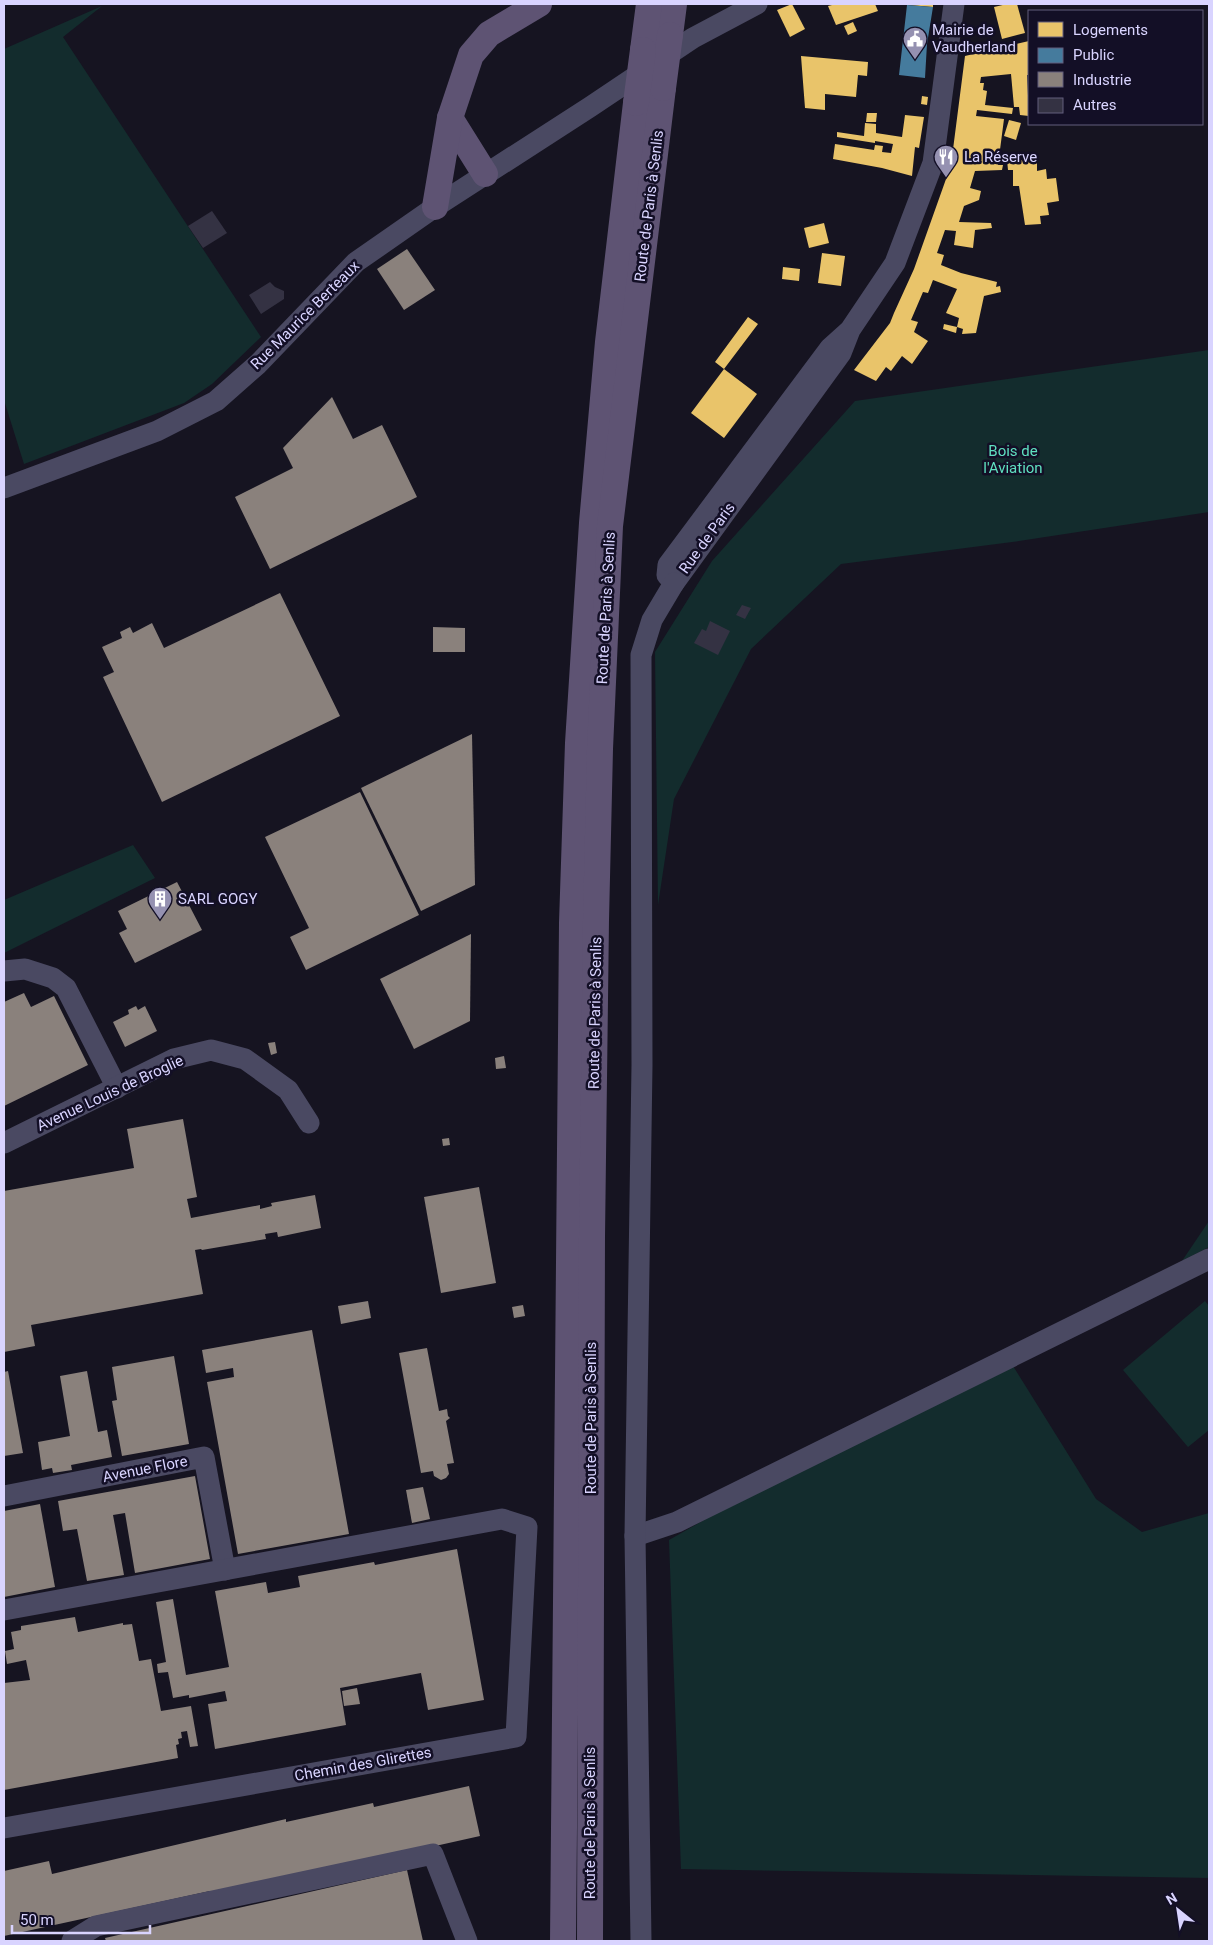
<svg xmlns="http://www.w3.org/2000/svg" width="1213" height="1945" font-family="Roboto,sans-serif">
  <style>
    .green { fill: #132c2d }
    .homes { fill: #e9c46a }
    .public { fill: #457b9d }
    .industry { fill: #8a817c }
    .building { fill: #343243 }
    .lines { fill: none; stroke-linecap: round; stroke-linejoin: round }
    .minor { stroke: #4a4962; stroke-width: 21 }
    .major { stroke: #5e5373; stroke-width: 26 }
    .major-bridge { stroke: #5e5373; stroke-width: 26 }
    .labels { text-anchor: middle; stroke-width: 5; stroke-linejoin: round; paint-order: stroke }
    .poi-label { font-size: 15px; fill: #d9d4ff; stroke: #130f26; text-anchor: start }
    .street-label { font-size: 15px; fill: #d9d4ff; stroke: #130f26 }
    .park-label { font-size: 15px; fill: #5fe0c0; stroke: #130f26 }
  </style>
  <rect width="100%" height="100%" fill="#161421"/>
  <g class="green">
    <polygon points="102,6 63,37 261,337 212,384 184,403 24,464 4,400 4,49"/>
    <polygon points="1209,350 1209,512 1019,541 841,564 751,649 674,799 658,905 655,652 712,561 855,401"/>
    <polygon points="133,845 155,878 4,953 4,900"/>
    <polygon points="1209,1221 1209,1247 1182,1261"/>
    <polygon points="1205,1301 1209,1306 1209,1430 1188,1447 1123,1370"/>
    <polygon points="1003,1350 1096,1499 1142,1532 1209,1513 1209,1878 681,1869 669,1540"/>
  </g>
  <g class="homes">
    <polygon points="792,4 805,29 790,37 777,10"/>
    <polygon points="836,4 875,4 878,11 836,25 828,6"/>
    <polygon points="909,4 933,4 933,7 909,5"/>
    <polygon points="1007,4 1017,4 1025,33 1002,39 994,7"/>
    <polygon points="853,22 857,31 848,35 844,26"/>
    <polygon points="1029,41 1029,75 1027,75 1029,116 1020,115 1019,107 1014,107 1011,74 981,77 980,83 984,83 983,90 987,91 985,105 1013,108 1012,114 977,110 976,116 1004,119 998,165 1003,165 1002,170 975,171 970,188 981,191 979,200 964,206 959,222 991,223 992,228 975,230 973,248 954,245 956,231 945,230 937,253 944,255 941,265 961,273 997,282 996,287 1000,286 1001,292 984,296 976,333 962,334 963,329 957,327 956,333 943,329 944,324 957,327 959,318 946,313 957,289 933,280 928,293 923,292 911,320 918,322 914,332 928,341 912,364 902,356 891,371 886,367 876,381 854,370 890,323 894,313 914,269 951,165 965,56"/>
    <polygon points="801,56 868,62 867,76 858,75 856,97 825,94 825,110 805,108"/>
    <polygon points="922,96 928,97 927,105 921,104"/>
    <polygon points="867,113 877,113 876,122 866,122"/>
    <polygon points="905,115 924,117 919,148 915,147 912,176 882,168 833,159 835,144 874,150 875,145 883,146 882,152 891,153 893,144 875,141 875,143 837,137 837,132 864,136 865,123 876,124 876,133 902,137"/>
    <polygon points="1009,120 1021,123 1016,140 1004,136"/>
    <polygon points="1007,160 1037,160 1037,171 1046,169 1047,179 1056,178 1059,201 1047,203 1049,215 1040,216 1041,224 1025,225 1019,186 1013,186 1013,170 1008,170"/>
    <polygon points="824,223 829,243 809,248 804,228"/>
    <polygon points="822,253 845,256 841,286 818,283"/>
    <polygon points="783,267 800,269 799,281 782,279"/>
    <polygon points="748,317 758,324 724,369 757,394 724,438 691,413 724,369 715,362"/>
  </g>
  <polygon class="public" points="907,5 933,7 927,44 925,78 899,75"/>
  <g class="industry">
    <polygon points="407,249 435,290 404,310 377,269"/>
    <polygon points="332,397 353,439 382,425 417,497 270,569 235,497 293,468 283,448"/>
    <polygon points="280,593 340,716 162,802 103,677 114,672 102,647 122,638 120,632 130,627 133,633 152,623 164,648"/>
    <polygon points="433,627 465,628 465,652 433,652"/>
    <polygon points="472,734 475,885 421,911 361,788"/>
    <polygon points="360,792 419,915 306,970 290,937 309,928 265,837"/>
    <polygon points="177,882 202,930 135,963 119,933 127,929 118,911"/>
    <polygon points="471,934 470,1021 414,1049 380,979"/>
    <polygon points="24,993 31,1007 54,996 88,1065 4,1106 4,1002"/>
    <polygon points="136,1006 138,1010 145,1006 157,1031 125,1047 113,1022 129,1014 128,1010"/>
    <polygon points="275,1042 277,1053 271,1055 268,1043"/>
    <polygon points="504,1056 506,1068 496,1069 495,1058"/>
    <polygon points="183,1119 197,1197 187,1199 191,1218 260,1205 260,1209 272,1206 271,1203 315,1195 321,1228 278,1237 277,1232 265,1234 266,1239 202,1250 201,1249 195,1250 203,1294 31,1325 35,1346 4,1352 4,1191 134,1168 127,1129"/>
    <polygon points="449,1138 450,1145 443,1146 442,1139"/>
    <polygon points="479,1187 496,1283 441,1293 424,1197"/>
    <polygon points="368,1301 371,1318 341,1324 338,1306"/>
    <polygon points="523,1305 525,1316 514,1318 512,1307"/>
    <polygon points="312,1330 349,1534 238,1554 207,1382 234,1377 233,1368 206,1373 202,1350"/>
    <polygon points="427,1348 439,1411 447,1409 448,1416 450,1418 446,1421 454,1463 447,1464 449,1474 446,1478 441,1480 434,1476 433,1471 421,1473 399,1353"/>
    <polygon points="174,1356 189,1444 122,1456 112,1401 117,1400 112,1367"/>
    <polygon points="8,1371 23,1453 4,1456 4,1372"/>
    <polygon points="87,1371 98,1432 107,1430 112,1457 71,1465 72,1470 53,1473 52,1468 42,1470 38,1442 70,1436 60,1376"/>
    <polygon points="195,1476 210,1559 135,1573 125,1513 113,1515 124,1575 87,1581 77,1529 63,1531 58,1501"/>
    <polygon points="423,1487 430,1519 412,1523 406,1490"/>
    <polygon points="40,1504 55,1587 4,1597 4,1511"/>
    <polygon points="457,1549 484,1700 428,1710 421,1673 340,1688 346,1725 215,1749 208,1704 227,1701 225,1691 189,1698 189,1695 173,1698 168,1672 158,1673 157,1664 166,1662 156,1602 173,1599 186,1675 229,1667 215,1591 266,1582 268,1593 300,1587 298,1576 374,1562 375,1565"/>
    <polygon points="75,1617 78,1632 123,1623 123,1625 132,1624 139,1661 151,1659 161,1711 191,1706 198,1746 190,1747 187,1731 181,1732 182,1738 178,1739 179,1744 176,1745 178,1758 4,1790 4,1683 30,1680 26,1660 7,1664 5,1651 14,1649 11,1632 21,1630 21,1626"/>
    <polygon points="357,1688 360,1704 344,1706 342,1691"/>
    <polygon points="469,1786 480,1836 212,1896 210,1891 4,1936 4,1871 49,1861 52,1874 286,1819 286,1822 373,1803 374,1807"/>
    <polygon points="407,1870 423,1941 106,1941 105,1938"/>
  </g>
  <g class="building">
    <polygon points="212,211 227,233 203,248 188,226"/>
    <polygon points="270,282 275,287 284,291 284,299 261,314 249,295"/>
    <polygon points="742,605 751,608 745,619 736,615"/>
    <polygon points="710,621 730,631 718,655 694,643 702,629 706,631"/>
  </g>
  <g class="lines">
    <g class="minor">
      <polyline points="850,330 830,348 668,565 667,575 674,583 841,353 850,330 895,263 933,163 954,4"/>
      <polyline points="4,488 157,431 216,401 258,364 356,262 435,207 590,107 693,38 757,4"/>
      <polyline points="4,971 25,969 53,978 66,988 117,1088"/>
      <polyline points="4,1143 174,1059 211,1050 245,1059 288,1090 309,1123"/>
      <polyline points="4,1496 204,1457 225,1570"/>
      <polyline points="635,1536 677,1522 1209,1259"/>
      <polyline points="4,1610 502,1519 527,1527 516,1737 4,1828"/>
      <polyline points="72,1941 96,1926 433,1854 467,1941"/>
      <polyline points="641,1941 635,1536 642,1065 641,655 652,620 674,583"/>
    </g>
    <g class="major">
      <polyline points="670,35 674,4"/>
      <polyline points="643,50 649,4"/>
      <polyline points="450,118 485,174"/>
      <polyline points="435,207 450,118 471,55 489,34 539,4"/>
      <polyline points="563,1941 572,923 578,743 592,523 608,342 636,103"/>
      <polyline points="590,1941 592,1237 596,920 600,749 610,526 663,88"/>
    </g>
    <g class="major-bridge">
      <polyline points="663,88 670,35"/>
      <polyline points="636,103 643,50"/>
    </g>
  </g>
  <defs>
    <symbol id="civic-pin" viewBox="-11 -11 22 30"><path d="M0 17L-7.5 6A9.5 9.5 0 1 1 7.5 6Z" fill="#9591b1" stroke="#130f26"/><path d="M-.6-6.5H3V-4.5H.6V-3L4-1V1h2V6H-6V1h2V-1L-.6-3ZM-1.2 2.5V6h2.4V2.5Z" fill="#fff"/></symbol>
    <symbol id="restaurant-pin" viewBox="-11 -11 22 30"><path d="M0 17L-7.5 6A9.5 9.5 0 1 1 7.5 6Z" fill="#9591b1" stroke="#130f26"/><path d="M-5-6h1v4h1v-4h1v4h1v-4h1v5L-1.5 .5V6h-2V.5L-5-1ZM5-6V6H3V1.5H1.5Q1.5-4 5-6Z" fill="#fff"/></symbol>
    <symbol id="building-pin" viewBox="-11 -11 22 30"><path d="M0 17L-7.5 6A9.5 9.5 0 1 1 7.5 6Z" fill="#9591b1" stroke="#130f26"/><path d="M-4-6H4V6H1V3H-1V6H-4ZM-2.5-4.3h1.7v1.8h-1.7ZM.8-4.3h1.7v1.8H.8ZM-2.5-1h1.7V.8h-1.7ZM.8-1h1.7V.8H.8Z" fill="#fff"/></symbol>
  </defs>
  <g fill-rule="evenodd">
    <use href="#civic-pin" x="901" y="25" width="28" height="38"/>
    <use href="#restaurant-pin" x="932" y="143" width="28" height="38"/>
    <use href="#building-pin" x="146" y="885" width="28" height="38"/>
  </g>
  <g class="labels">
    <g class="poi-label">
      <text x="932" y="35">Mairie de<tspan x="932" dy="17">Vaudherland</tspan></text>
      <text x="964" y="162">La Réserve</text>
      <text x="178" y="904">SARL GOGY</text>
    </g>
    <g class="street-label">
      <text transform="translate(649 206) rotate(-83)" y="5">Route de Paris à Senlis</text>
      <text transform="translate(305 315) rotate(-45)" y="5">Rue Maurice Berteaux</text>
      <text transform="translate(707 538) rotate(-54)" y="5">Rue de Paris</text>
      <text transform="translate(606 608) rotate(-87)" y="5">Route de Paris à Senlis</text>
      <text transform="translate(595 1013) rotate(-89)" y="5">Route de Paris à Senlis</text>
      <text transform="translate(110 1093) rotate(-25)" y="5">Avenue Louis de Broglie</text>
      <text transform="translate(591 1418) rotate(-90)" y="5">Route de Paris à Senlis</text>
      <text transform="translate(145 1469) rotate(-11)" y="5">Avenue Flore</text>
      <text transform="translate(363 1764) rotate(-10)" y="5">Chemin des Glirettes</text>
      <text transform="translate(590 1823) rotate(-90)" y="5">Route de Paris à Senlis</text>
    </g>
    <g class="park-label">
      <text x="1013" y="456">Bois de<tspan x="1013" dy="17">l'Aviation</tspan></text>
    </g>
  </g>
  <rect width="1213" height="1945" fill="none" stroke="#d9d4ff" stroke-width="10"/>
  <rect x="1028" y="10" width="175" height="115" fill="#130f26" stroke="#625e7d"/>
  <rect x="1038" y="22" width="25" height="15" fill="#e9c46a" stroke="#625e7d"/>
  <text x="1073" y="35" font-size="15" fill="#d9d4ff">Logements</text>
  <rect x="1038" y="48" width="25" height="15" fill="#457b9d" stroke="#625e7d"/>
  <text x="1073" y="60" font-size="15" fill="#d9d4ff">Public</text>
  <rect x="1038" y="72" width="25" height="15" fill="#8a817c" stroke="#625e7d"/>
  <text x="1073" y="85" font-size="15" fill="#d9d4ff">Industrie</text>
  <rect x="1038" y="98" width="25" height="15" fill="#343243" stroke="#625e7d"/>
  <text x="1073" y="110" font-size="15" fill="#d9d4ff">Autres</text>
  <g transform="translate(1178 1910) rotate(330)" stroke="#130f26" stroke-width="4" paint-order="stroke">
  <path d="M0-4L9 19L0 12L-9 19Z" fill="#d9d4ff"/>
  <text y="-8" font-size="14" font-weight="bold" text-anchor="middle" fill="#d9d4ff">N</text>
  </g>
  <path d="M12 1925v8h138v-8" fill="none" stroke="#d9d4ff" stroke-width="2.5"/>
  <text x="20" y="1925" font-size="15" fill="#d9d4ff" stroke="#130f26" stroke-width="4" paint-order="stroke">50 m</text>
</svg>
